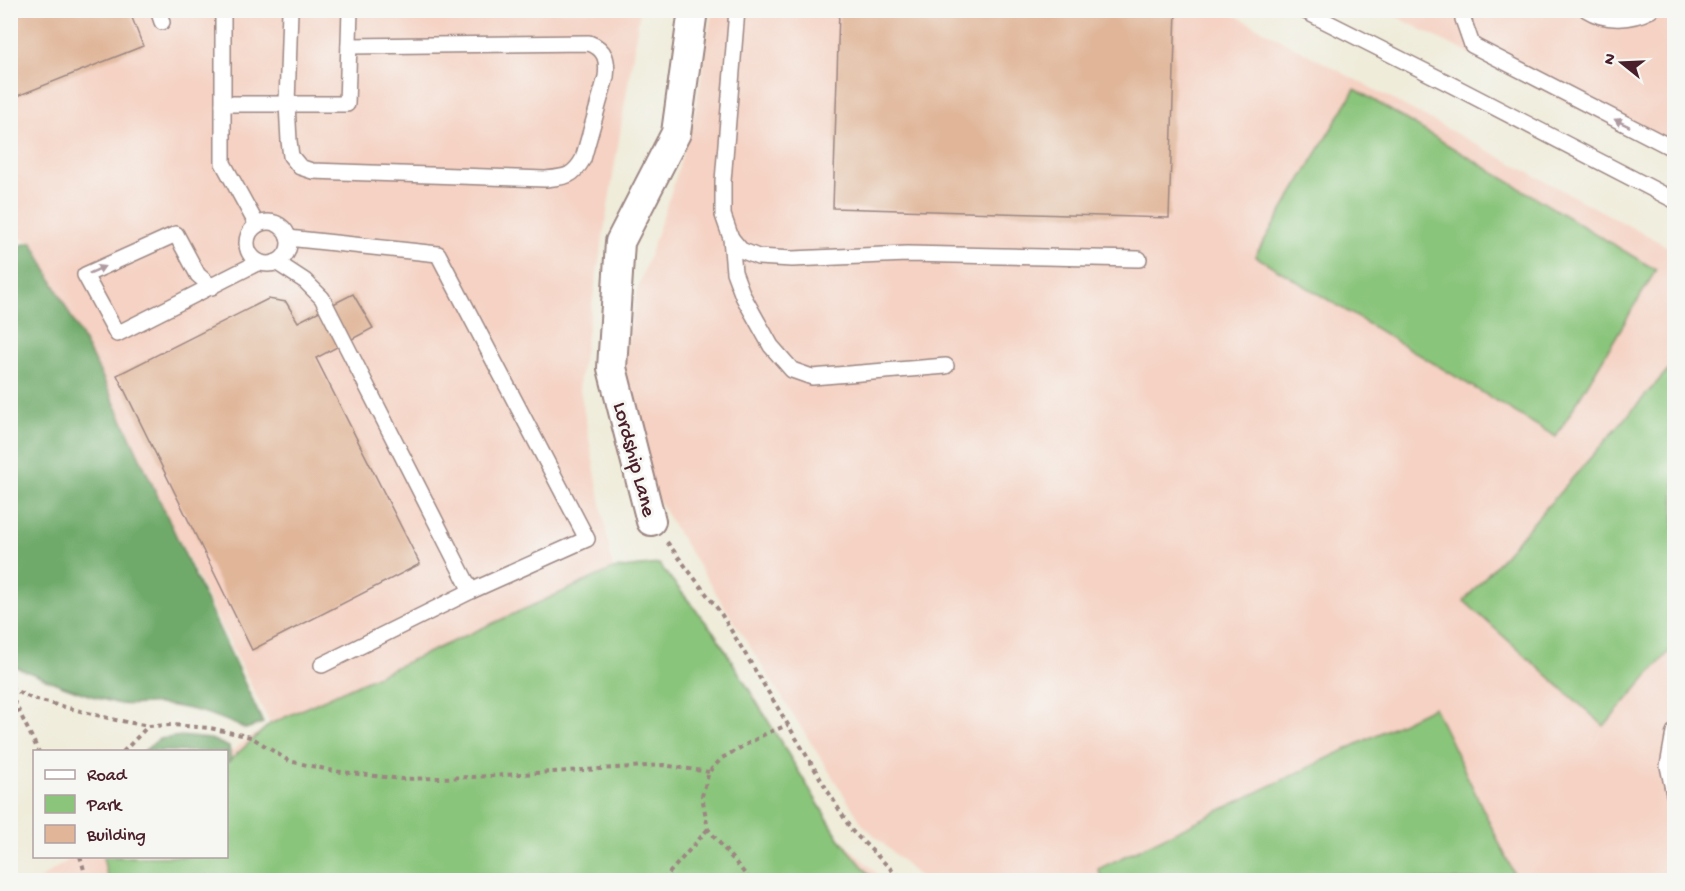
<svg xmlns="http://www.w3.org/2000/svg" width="1685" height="891" font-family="'Gochi Hand',sans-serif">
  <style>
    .built { fill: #f5d2c3 }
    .green { fill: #8ac57b; stroke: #6a7253; stroke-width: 1.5 }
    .forest { fill: #6faa6b; stroke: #5c644b; stroke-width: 1.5 }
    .building { fill: #e0b598 }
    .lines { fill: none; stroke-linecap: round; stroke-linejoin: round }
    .service-casing { stroke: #9c8682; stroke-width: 18 }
    .minor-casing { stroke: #9c8682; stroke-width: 32 }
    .path { stroke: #9c8682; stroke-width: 4; stroke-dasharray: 4.5 4.5; stroke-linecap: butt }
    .service { stroke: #fff; stroke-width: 15 }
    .minor { stroke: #fff; stroke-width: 28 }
    .oneway { fill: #ae9aa0 }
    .labels { text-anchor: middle; stroke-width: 6; stroke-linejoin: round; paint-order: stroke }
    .street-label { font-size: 21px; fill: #4a1f2b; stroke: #f6f6f2 }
  </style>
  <rect width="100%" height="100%" fill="#f6f6f2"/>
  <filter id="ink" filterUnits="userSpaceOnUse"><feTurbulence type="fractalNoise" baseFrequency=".0167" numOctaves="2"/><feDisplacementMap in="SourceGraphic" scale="12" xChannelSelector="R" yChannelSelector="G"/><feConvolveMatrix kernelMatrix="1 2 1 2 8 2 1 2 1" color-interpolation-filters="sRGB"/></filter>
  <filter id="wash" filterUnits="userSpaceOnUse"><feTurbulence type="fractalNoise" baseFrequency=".008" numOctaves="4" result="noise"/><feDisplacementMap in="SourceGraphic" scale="24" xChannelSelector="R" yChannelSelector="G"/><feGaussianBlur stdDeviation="1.35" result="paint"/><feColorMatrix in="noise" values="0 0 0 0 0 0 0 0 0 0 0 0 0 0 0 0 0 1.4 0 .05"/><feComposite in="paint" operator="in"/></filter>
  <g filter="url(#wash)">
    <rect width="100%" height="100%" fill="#efecda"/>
    <g class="built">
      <polygon points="11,11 640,11 579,384 613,569 295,714 659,564 752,692 839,838 884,880 38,880 73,857 226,856 227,754 270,724 33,242 11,235"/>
      <polygon points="712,11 1227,11 1674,250 1674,880 923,880 863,825 678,533 648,483 622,369 638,288 672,190 696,108"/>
      <polygon points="1386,11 1674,11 1674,157 1422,30"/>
    </g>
    <g class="green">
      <polygon points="1355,89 1656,270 1556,437 1255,256"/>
      <polygon points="1674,363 1674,646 1604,726 1464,601"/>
      <polygon points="659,564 716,635 839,838 874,880 108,880 103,857 226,856 227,763 270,724 613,569"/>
      <polygon points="1434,707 1517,880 1103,880 1098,869"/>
    </g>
    <g class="forest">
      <path d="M 32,242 L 102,376 L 263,723 L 246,729 C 215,715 191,707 157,704 C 145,703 132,706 120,704 C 82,695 46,679 11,665 L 11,248 Z"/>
      <polygon points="181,736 211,739 229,747 231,760 227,763 226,752 144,751 159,739"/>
    </g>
    <g id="blocks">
      <g class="building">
        <polygon points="10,10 129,10 143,46 10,99"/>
        <polygon points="839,10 1176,10 1169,218 833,208"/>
        <polygon points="353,294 373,328 316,358 420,564 252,650 117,375 268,299 286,302 298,322"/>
      </g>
    </g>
  </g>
  <g filter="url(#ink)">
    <use href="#blocks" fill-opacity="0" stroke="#9c8682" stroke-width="1.5"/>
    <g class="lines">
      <defs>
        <g id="service">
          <polyline points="158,10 162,22"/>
          <polyline points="223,10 223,163 257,225"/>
          <path d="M 290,10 L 287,104 L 289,141 L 291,156 L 300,167 L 312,171 L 545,179 C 565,177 573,177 583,159 L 606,77 C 608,61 606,49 589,43 L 349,46"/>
          <polyline points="737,10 723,181 723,215 731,238 741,250 758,257 792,259 907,254 1139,259"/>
          <polyline points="1303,10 1444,81 1674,200"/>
          <polyline points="1467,10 1463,19 1472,45 1674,149"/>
          <path d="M 1587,10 C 1606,22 1631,20 1651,10"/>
          <polyline points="223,104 347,104 350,10"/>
          <circle cx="268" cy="243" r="21"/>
          <polyline points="288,238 438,254 587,539 471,591 322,665"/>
          <polyline points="731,238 734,272 743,296 771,346 792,370 812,377 946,366"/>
          <polyline points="276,262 305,281 322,298 471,591"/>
          <polyline points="212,287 198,275 176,234 85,275 117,334 259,262"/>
          <polyline points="1674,732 1668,766 1674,794"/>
        </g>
        <polyline id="minor" points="651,521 612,368 620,242 676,133 693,10"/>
      </defs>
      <use href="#service" class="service-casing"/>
      <use href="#minor" class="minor-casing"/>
      <g class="path">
        <polyline points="667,542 720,612 852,831 902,880"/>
        <polyline points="10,688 33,699 116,720 149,726 173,725 210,728 251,737 289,761 334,771 401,779 473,777 663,765 709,772"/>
        <polyline points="10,693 39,752"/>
        <polyline points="123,752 148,726"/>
        <polyline points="80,856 87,880"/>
        <polyline points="663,880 708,829"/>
        <polyline points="750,880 708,829 702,796 709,772 722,758 767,733 788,725"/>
      </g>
      <use href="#service" class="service"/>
      <use href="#minor" class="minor"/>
    </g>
    <defs><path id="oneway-solid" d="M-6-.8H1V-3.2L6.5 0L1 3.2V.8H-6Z" transform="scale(1.5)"/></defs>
    <g class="oneway">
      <use href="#oneway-solid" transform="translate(1622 123) rotate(-154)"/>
      <use href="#oneway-solid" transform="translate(97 270) rotate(-24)"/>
    </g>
  </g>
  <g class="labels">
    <g class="street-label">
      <text transform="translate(636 459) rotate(75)" y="7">Lordship Lane</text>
    </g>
  </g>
  <rect width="1685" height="891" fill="none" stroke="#f6f6f2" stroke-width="36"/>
  <rect x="33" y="750" width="195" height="108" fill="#f6f6f2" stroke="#b1a0a2" stroke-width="1.5"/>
  <rect x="45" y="770" width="30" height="9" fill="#ffffff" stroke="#b1a0a2" stroke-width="1.5"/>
  <text x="87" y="780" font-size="18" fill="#4a1f2b">Road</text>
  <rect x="45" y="795" width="30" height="18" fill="#8ac57b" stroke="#b1a0a2" stroke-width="1.5"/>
  <text x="87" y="810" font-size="18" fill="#4a1f2b">Park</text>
  <rect x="45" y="825" width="30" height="18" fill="#e0b598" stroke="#b1a0a2" stroke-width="1.5"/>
  <text x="87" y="840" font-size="18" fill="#4a1f2b">Building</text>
  <g transform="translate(1622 63) rotate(288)" stroke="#f6f6f2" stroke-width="4.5" paint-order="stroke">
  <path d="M0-4.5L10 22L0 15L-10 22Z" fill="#4a1f2b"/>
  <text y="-9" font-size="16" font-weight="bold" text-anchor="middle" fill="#4a1f2b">N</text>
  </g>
</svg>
